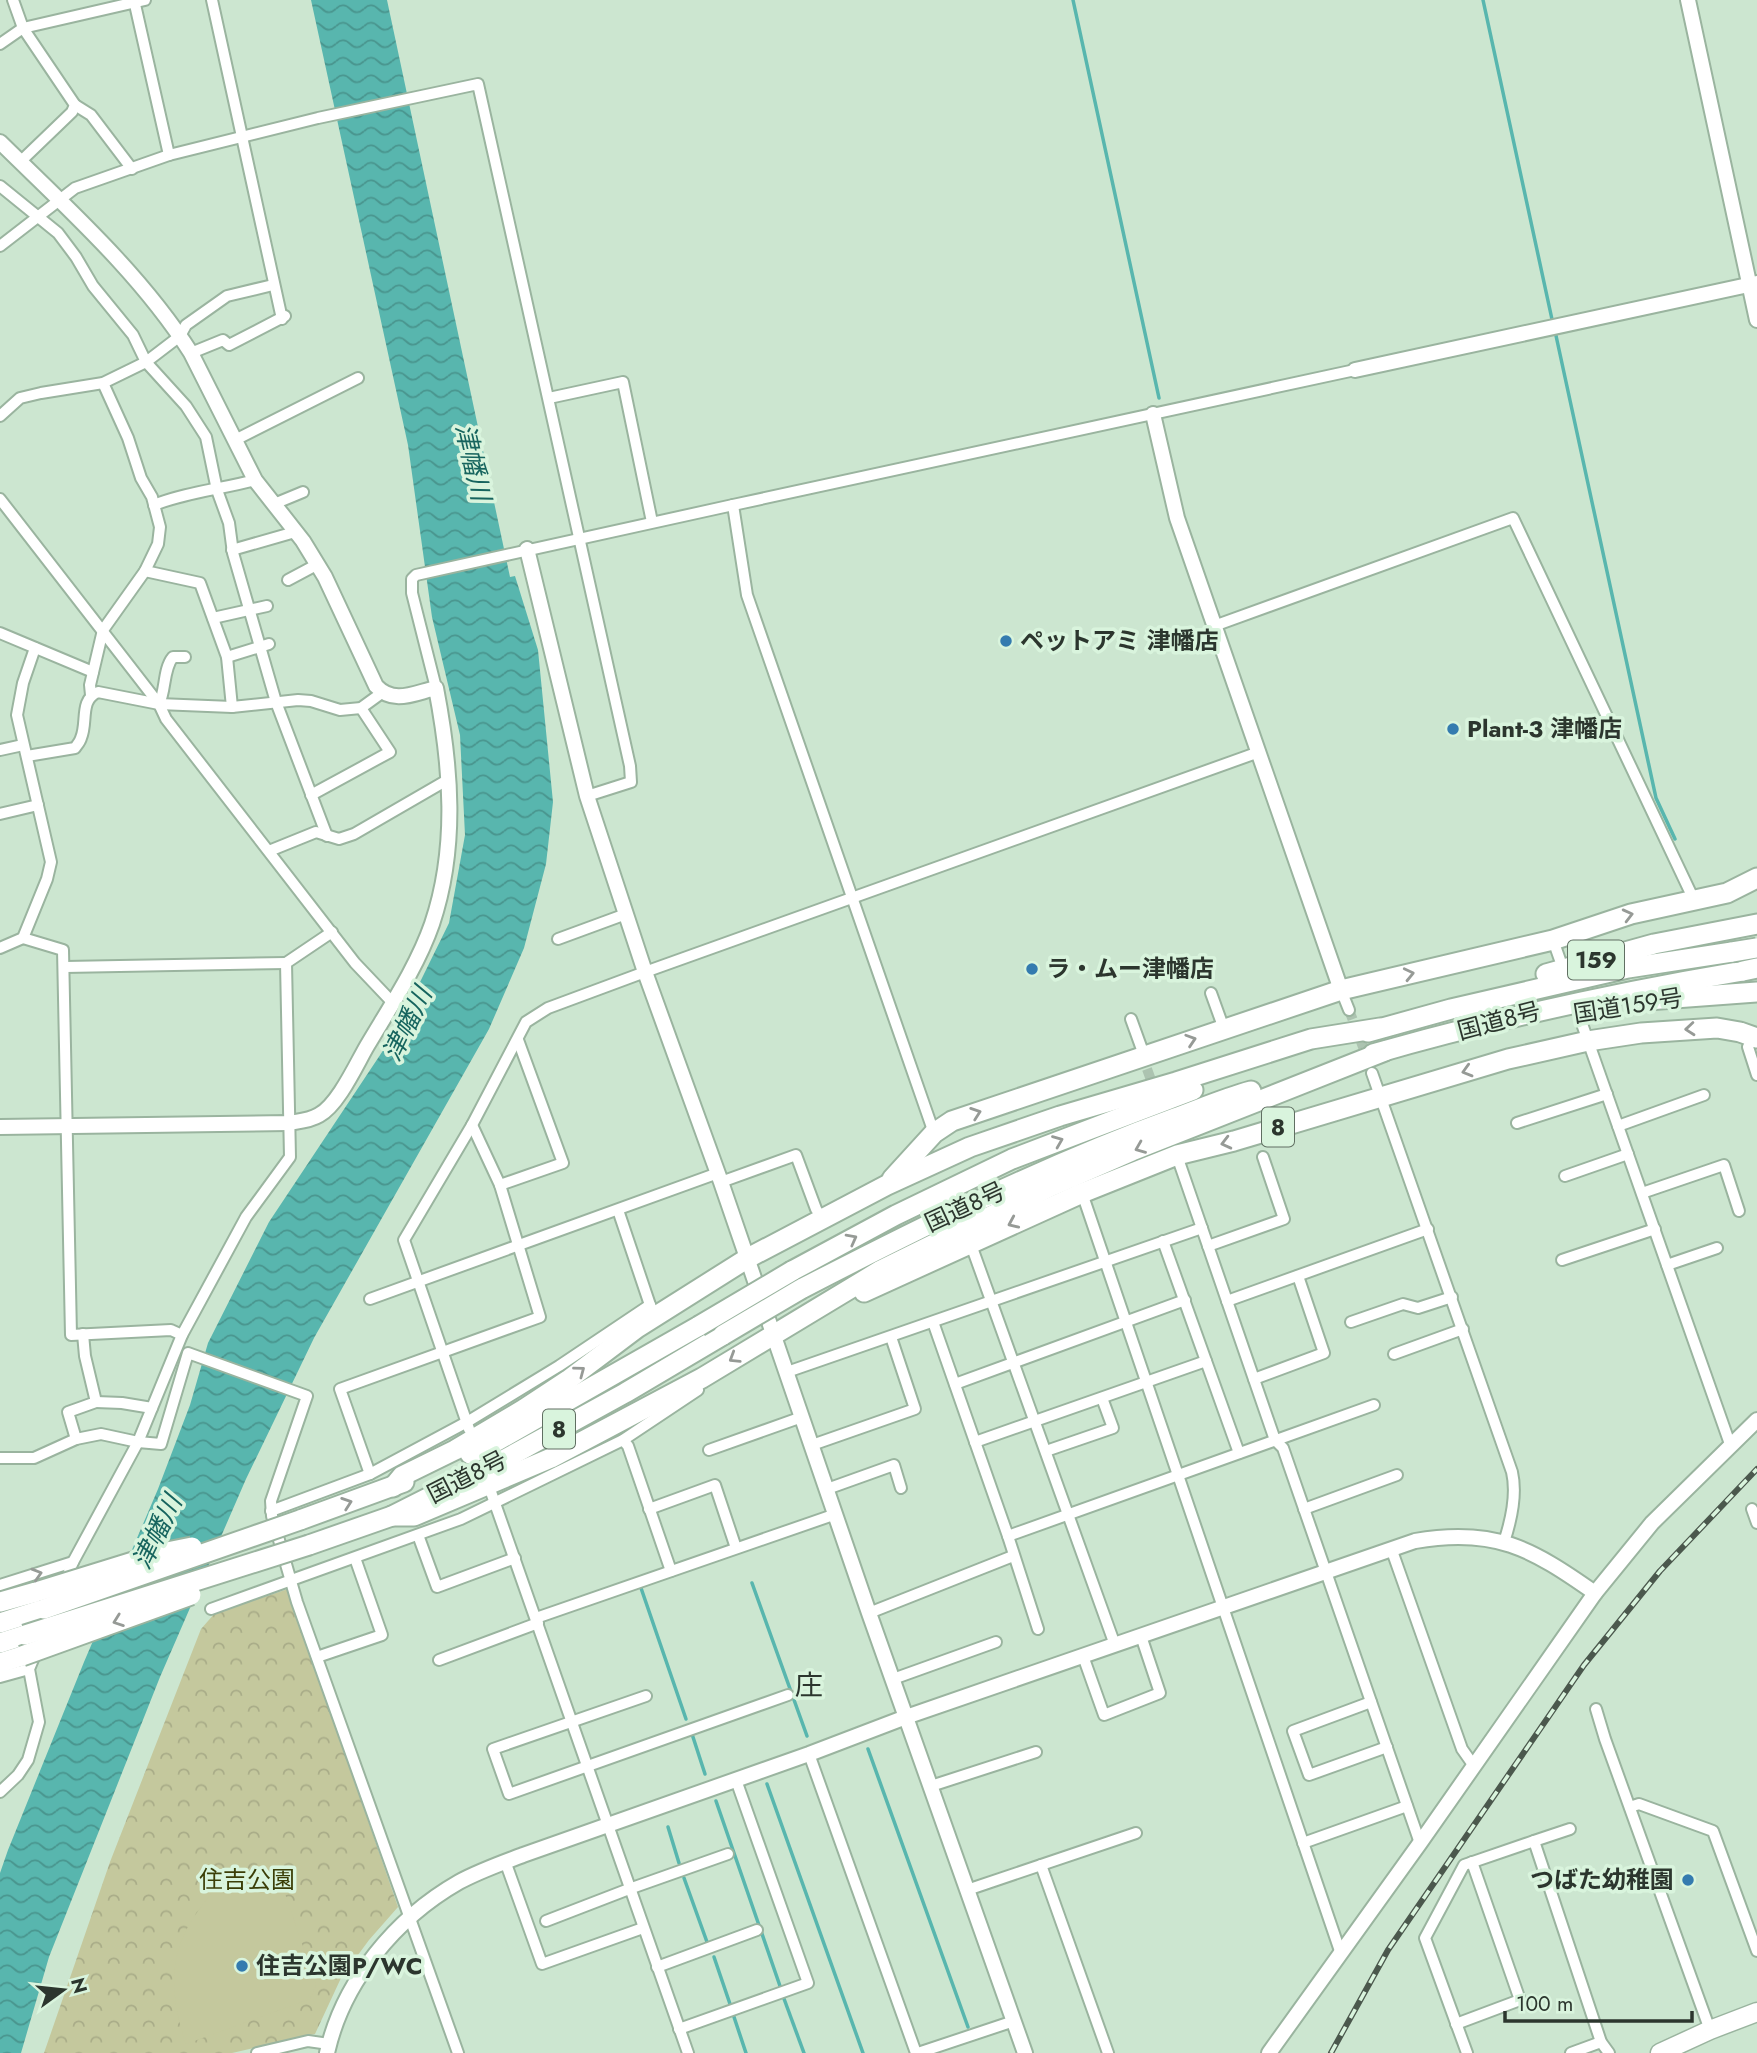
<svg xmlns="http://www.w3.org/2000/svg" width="1757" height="2053" font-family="Jost,'Noto Sans JP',sans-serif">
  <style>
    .park { fill: url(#park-crowns) }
    .pitch { fill: #c4c89d }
    .water { fill: url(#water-waves) }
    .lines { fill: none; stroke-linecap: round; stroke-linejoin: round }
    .stream { stroke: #58b6ae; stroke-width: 3.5 }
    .minor-tunnel { stroke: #acc3b0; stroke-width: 10; stroke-dasharray: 10 5; stroke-linecap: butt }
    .minor-casing { stroke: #9ab49f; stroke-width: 14 }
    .tertiary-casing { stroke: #9ab49f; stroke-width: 18 }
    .primary-casing { stroke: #9ab49f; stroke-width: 21 }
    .trunk-casing { stroke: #9ab49f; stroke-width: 23 }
    .minor { stroke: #fff; stroke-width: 10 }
    .tertiary { stroke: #fff; stroke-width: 14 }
    .primary { stroke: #fff; stroke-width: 18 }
    .trunk { stroke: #fff; stroke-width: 19 }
    .rail-casing { stroke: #4b584d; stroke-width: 6 }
    .rail { stroke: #d9f4dd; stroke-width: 3.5; stroke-dasharray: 10; stroke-linecap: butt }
    .trunk-bridge-casing { stroke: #9ab49f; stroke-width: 23; stroke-linecap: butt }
    .trunk-bridge { stroke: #fff; stroke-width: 19 }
    .oneway { stroke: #969a96 }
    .poi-dot { fill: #347baf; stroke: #d9f4dd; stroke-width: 2.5 }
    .labels { text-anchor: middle; stroke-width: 7; stroke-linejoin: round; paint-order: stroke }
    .shield { fill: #d9f4dd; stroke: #606f62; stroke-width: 2 }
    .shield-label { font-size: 23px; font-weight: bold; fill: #2c362e }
    .poi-label { font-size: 24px; font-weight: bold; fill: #2c362e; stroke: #d9f4dd; text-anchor: start }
    .street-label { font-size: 24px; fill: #2c362e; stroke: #d9f4dd }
    .park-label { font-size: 24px; fill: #3b3e07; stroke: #d9f4dd }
    .water-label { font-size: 26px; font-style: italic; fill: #16645e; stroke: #d9f4dd }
    .quarter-label { font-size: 28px; fill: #2c362e; stroke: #d9f4dd }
  </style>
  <defs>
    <pattern id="park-crowns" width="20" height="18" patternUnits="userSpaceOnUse" patternTransform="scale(1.75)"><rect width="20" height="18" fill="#c4c89d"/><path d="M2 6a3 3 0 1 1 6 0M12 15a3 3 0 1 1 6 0" fill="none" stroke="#a9ac88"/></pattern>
    <pattern id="water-waves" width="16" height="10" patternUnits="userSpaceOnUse" patternTransform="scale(1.75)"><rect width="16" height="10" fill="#58b6ae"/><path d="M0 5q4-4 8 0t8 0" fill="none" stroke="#49958e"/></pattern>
  </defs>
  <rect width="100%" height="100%" fill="#cce6d0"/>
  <polygon class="park" points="288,1589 398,1907 369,1940 341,1978 315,2034 232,2053 44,2053 110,1862 201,1629 215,1613"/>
  <path class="pitch" d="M 273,1858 L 316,1985 L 310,1999 L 186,2044 C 169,1994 167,1949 202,1906 C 207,1899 213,1890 220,1885 C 236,1873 254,1866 273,1858 Z"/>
  <polygon class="water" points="311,0 387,0 510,577 515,576 538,650 553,802 546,864 524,948 489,1029 314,1338 246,1479 160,1677 49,1957 21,2053 0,2053 0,1873 8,1850 84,1662 158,1489 190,1405 208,1343 269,1222 396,1031 449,923 465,835 460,735 432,617 408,445"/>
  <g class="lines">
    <g class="stream">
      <polyline points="1073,0 1159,398"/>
      <polyline points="1483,0 1553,324"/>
      <polyline points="1555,331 1656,798 1675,839"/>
      <polyline points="752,1583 807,1736"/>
      <polyline points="641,1588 686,1719"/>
      <polyline points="692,1734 705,1774"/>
      <polyline points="868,1749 968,2027"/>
      <polyline points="767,1784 863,2053"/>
      <polyline points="716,1801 780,1986"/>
      <polyline points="668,1827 679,1863"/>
      <polyline points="684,1878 707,1942"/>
      <polyline points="714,1957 730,2004"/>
      <polyline points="783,1996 804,2053"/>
      <polyline points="733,2014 746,2053"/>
    </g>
    <g class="minor-tunnel">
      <polyline points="1349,1010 1368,1060"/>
      <polyline points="1147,1069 1155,1091"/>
    </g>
    <defs>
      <g id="minor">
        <polyline points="13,0 23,28 75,105 72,112 20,162"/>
        <polyline points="134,0 169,155"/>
        <polyline points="212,0 282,319"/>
        <polyline points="0,44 23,28 145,0"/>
        <polyline points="75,105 91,115 132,169"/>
        <polyline points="0,186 58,233 76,257 93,286 133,335 146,362 186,406 206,437 217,490 229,523 233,553 276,702 327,836"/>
        <polyline points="0,246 75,188 169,155 318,118 478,84 630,766 631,782 587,796"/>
        <polyline points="191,353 223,340 229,345 285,316"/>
        <polyline points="549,398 623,382 652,522"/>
        <polyline points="0,416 20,398 41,393 103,383 146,362 180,336 186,325 227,296 273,285"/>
        <polyline points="235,440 358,378"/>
        <polyline points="0,499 159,704 166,719 355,963 393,1003"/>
        <polyline points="274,504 303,492"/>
        <path d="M 154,505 C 186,492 222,489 255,480"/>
        <polyline points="733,505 1355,370"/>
        <polyline points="232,550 295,532"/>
        <polyline points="145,571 200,583 227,657 232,707"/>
        <polyline points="288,580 318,564"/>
        <polyline points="213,618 267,606"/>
        <polyline points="1214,626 1513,518 1694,900"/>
        <polyline points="0,633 93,672"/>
        <polyline points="227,657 269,644"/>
        <polyline points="436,688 412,593 412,579 416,575 733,505 747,595 934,1133"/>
        <polyline points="91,695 90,685 103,630 145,571 158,544 160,527 152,497 141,478 128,438 103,383"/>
        <path d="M 159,704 C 166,690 163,669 173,657 L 185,657"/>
        <polyline points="0,750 23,745"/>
        <path d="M 27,756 L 75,748 C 77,745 80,742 81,738 C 88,722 79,700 98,692 L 159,704 L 232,707 L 298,700 L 311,701 L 340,710 L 361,708 L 383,692"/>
        <polyline points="311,795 390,752 361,708"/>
        <polyline points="0,814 38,805"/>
        <polyline points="269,851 316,832 339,839 354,834 449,779"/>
        <polyline points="23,938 63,950 71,1335 171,1330 182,1335"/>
        <polyline points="558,939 626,914"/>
        <polyline points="1553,940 1560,960"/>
        <polyline points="0,948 23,938 47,879 51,862 17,715 23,683 35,648"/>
        <polyline points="65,967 286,963"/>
        <polyline points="1341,990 1349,1010"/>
        <polyline points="1211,993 1224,1029"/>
        <polyline points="1131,1019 1144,1055"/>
        <polyline points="1581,1021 1730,1444"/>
        <polyline points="1753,1037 1748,1047 1757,1075"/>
        <path d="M 1372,1073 L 1512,1472 C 1517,1494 1511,1521 1504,1542"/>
        <polyline points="1517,1123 1607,1094"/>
        <polyline points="1618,1126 1704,1095"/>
        <polyline points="1176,1153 1275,1440 1283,1448 1420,1843"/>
        <polyline points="1565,1176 1628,1154"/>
        <polyline points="721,1182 796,1155 816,1209 822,1219"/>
        <polyline points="500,1185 563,1163 518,1040"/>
        <polyline points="1082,1193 1341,1954"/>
        <polyline points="1642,1193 1724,1165 1739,1211"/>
        <polyline points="618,1210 650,1305"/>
        <polyline points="1163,1241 1239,1453"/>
        <polyline points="970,1242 1115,1645"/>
        <polyline points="1208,1246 1284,1219 1263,1157"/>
        <polyline points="1562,1260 1655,1229"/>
        <polyline points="1667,1265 1717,1248"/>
        <polyline points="370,1299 718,1173"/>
        <polyline points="1227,1301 1428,1229"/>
        <polyline points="933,1322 1008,1536 1038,1629"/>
        <polyline points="1351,1322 1403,1304 1418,1308 1452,1297"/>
        <polyline points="1394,1354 1463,1329"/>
        <polyline points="787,1372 1202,1228"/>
        <polyline points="1254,1379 1324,1353 1298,1276"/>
        <polyline points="955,1384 1185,1300"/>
        <polyline points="96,1402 122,1403 152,1408"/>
        <polyline points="469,1429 404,1240 472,1125 526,1022 548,1008 645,972 1259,752"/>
        <polyline points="76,1439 68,1412 96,1402 85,1356 83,1334"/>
        <polyline points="623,1440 628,1446 671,1571"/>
        <polyline points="975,1442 1206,1361"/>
        <polyline points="812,1445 915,1409 891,1337"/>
        <polyline points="709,1450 802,1417"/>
        <polyline points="1046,1451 1113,1428 1102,1398"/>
        <polyline points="0,1458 34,1458 76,1439 101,1434 138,1442 161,1444 188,1353 307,1396 271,1501 272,1516 297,1602 458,2053"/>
        <polyline points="370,1474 340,1389 540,1317 500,1185 472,1125"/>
        <polyline points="827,1489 894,1465 901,1488"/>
        <polyline points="491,1492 688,2053"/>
        <polyline points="649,1509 715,1485 736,1548"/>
        <polyline points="1304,1509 1397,1475"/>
        <polyline points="1752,1509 1757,1523"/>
        <polyline points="271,1511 370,1474 467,1422 559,1366 650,1305 655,1316"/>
        <polyline points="418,1535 437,1587 515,1558"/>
        <polyline points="1008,1536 1374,1405"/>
        <polyline points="1391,1548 1462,1749 1474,1766"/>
        <polyline points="65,1582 73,1562 138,1442 182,1335 246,1217 290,1157 286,963 332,932"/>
        <polyline points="0,1585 73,1562"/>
        <polyline points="211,1609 461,1519 623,1440 698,1390"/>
        <polyline points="869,1613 1013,1556"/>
        <polyline points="536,1618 836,1514"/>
        <polyline points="1083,1656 1104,1715 1160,1693 1141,1636"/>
        <polyline points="317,1657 382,1635 355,1558"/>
        <polyline points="439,1660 538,1623"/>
        <polyline points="0,1677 29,1669"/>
        <polyline points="893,1679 996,1642"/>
        <polyline points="646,1696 493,1749 509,1794 788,1695"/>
        <polyline points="1371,1702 1293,1731 1309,1775 1387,1747"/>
        <polyline points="1596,1709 1605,1739 1710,2030"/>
        <polyline points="809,1754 916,2053"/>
        <polyline points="931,1786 1036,1752"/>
        <polyline points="0,1792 18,1775 28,1760 39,1722 29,1669 36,1652"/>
        <polyline points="1630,1807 1639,1804 1713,1831 1757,1951"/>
        <polyline points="1534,1841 1570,1829"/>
        <polyline points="1303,1843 1407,1806"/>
        <polyline points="505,1861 542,1964 643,1928"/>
        <polyline points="1041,1865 1108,2053"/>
        <polyline points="967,1890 1136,1833"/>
        <polyline points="546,1921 629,1889 728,1854"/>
        <polyline points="657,1967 757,1930"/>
        <polyline points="1456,2024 1520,2000 1472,1862"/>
        <polyline points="679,2029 808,1983 736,1780"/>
        <polyline points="257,2053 308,2041 329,2044"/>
        <polyline points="918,2053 1014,2021"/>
        <polyline points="1467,2053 1425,1938 1464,1865 1534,1841 1601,2042 1609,2053"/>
        <polyline points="1571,2053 1601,2042"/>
      </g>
      <g id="tertiary">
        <polyline points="1688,0 1757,320"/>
        <path d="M 0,142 C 67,208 140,273 191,353 L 255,480 L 303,541 L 325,577 L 376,686 C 394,705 414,693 436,688 C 451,766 458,847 432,924 C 417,967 390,1007 367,1046 C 356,1065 338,1105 319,1115 C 309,1121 299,1121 288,1123 L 0,1127"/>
        <polyline points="1355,370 1757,283"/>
        <polyline points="1153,414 1177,518 1341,990"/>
        <polyline points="527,549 587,796 645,972 721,1182 869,1613 1025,2053"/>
        <path d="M 327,2053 C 343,1981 396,1918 459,1882 C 479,1871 502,1863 523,1855 L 809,1754 L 906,1717 L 1415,1541 C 1494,1527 1531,1548 1595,1593"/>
        <polyline points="1269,2053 1420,1843 1595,1593 1652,1523 1757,1420"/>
      </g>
      <polyline id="primary" points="1660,2053 1710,2030 1757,2012"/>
      <g id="trunk">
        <polyline points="1546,974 1654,944 1757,924"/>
        <polyline points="1634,1001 1757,992"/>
        <polyline points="1368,1032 1451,1009 1628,968 1732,952"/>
        <path d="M 1373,1054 C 1495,1019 1618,992 1743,971"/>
        <polyline points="892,1179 934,1133 952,1121 1341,990 1553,940 1631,914 1727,893 1757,878"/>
        <polyline points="792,1271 896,1215 1012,1159 1193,1090"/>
        <path d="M 801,1289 C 923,1226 1046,1165 1175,1118 C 1200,1109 1225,1098 1251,1091"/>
        <polyline points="864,1292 1082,1193 1177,1155 1234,1141 1508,1059 1588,1041 1641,1033 1717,1028 1740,1032 1757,1038"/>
        <polyline points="470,1454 497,1441 699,1326"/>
        <polyline points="393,1487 402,1476 455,1450 524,1409 568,1380 637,1328 748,1258 887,1185 970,1147 1060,1116 1176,1082 1311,1039 1380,1028"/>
        <polyline points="392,1516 414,1516 551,1458 702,1378 881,1270 1052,1186 1132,1151 1385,1051"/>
        <polyline points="300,1520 404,1482"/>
        <polyline points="309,1545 392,1516 505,1459 625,1393 723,1335"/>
        <polyline points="0,1602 36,1592"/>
        <polyline points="0,1623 44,1609"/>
        <polyline points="0,1643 25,1635"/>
        <polyline points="0,1663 22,1656"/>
      </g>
    </defs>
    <use href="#minor" class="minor-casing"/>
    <use href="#tertiary" class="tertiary-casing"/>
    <use href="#primary" class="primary-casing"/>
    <use href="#trunk" class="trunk-casing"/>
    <use href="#minor" class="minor"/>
    <use href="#tertiary" class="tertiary"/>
    <use href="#primary" class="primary"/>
    <use href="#trunk" class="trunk"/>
    <defs>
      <polyline id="rail" points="1331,2053 1388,1950 1584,1665 1660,1571 1757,1469"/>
    </defs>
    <use href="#rail" class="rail-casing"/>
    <use href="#rail" class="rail"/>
    <defs>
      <g id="trunk-bridge">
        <polyline points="1732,952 1757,948"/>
        <polyline points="1743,971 1757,968"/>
        <polyline points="699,1326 792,1271"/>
        <polyline points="723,1335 801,1289"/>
        <polyline points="36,1592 162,1553 192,1547"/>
        <polyline points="44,1609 300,1520"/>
        <polyline points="25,1635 309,1545"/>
        <polyline points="22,1656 191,1595"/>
      </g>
    </defs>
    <use href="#trunk-bridge" class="trunk-bridge-casing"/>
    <use href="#trunk-bridge" class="trunk-bridge"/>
  </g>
  <defs><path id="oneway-chevron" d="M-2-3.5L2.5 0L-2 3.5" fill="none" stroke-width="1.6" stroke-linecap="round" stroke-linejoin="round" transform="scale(1.75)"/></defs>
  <g class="oneway">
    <use href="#oneway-chevron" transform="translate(1628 915) rotate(-14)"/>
    <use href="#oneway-chevron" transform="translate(1409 974) rotate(-13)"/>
    <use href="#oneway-chevron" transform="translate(1690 1029) rotate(175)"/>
    <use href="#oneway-chevron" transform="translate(1191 1040) rotate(-18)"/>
    <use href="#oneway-chevron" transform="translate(1467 1071) rotate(164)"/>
    <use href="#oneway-chevron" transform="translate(976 1113) rotate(-19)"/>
    <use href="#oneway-chevron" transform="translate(1058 1141) rotate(-22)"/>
    <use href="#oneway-chevron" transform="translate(1226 1143) rotate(166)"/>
    <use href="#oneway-chevron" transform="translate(1140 1148) rotate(158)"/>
    <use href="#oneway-chevron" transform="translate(1013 1223) rotate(156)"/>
    <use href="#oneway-chevron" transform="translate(852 1239) rotate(-28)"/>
    <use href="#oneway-chevron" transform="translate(734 1358) rotate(148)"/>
    <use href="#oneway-chevron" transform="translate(580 1371) rotate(-37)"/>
    <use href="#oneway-chevron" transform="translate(347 1503) rotate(-19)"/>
    <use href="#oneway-chevron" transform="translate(37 1574) rotate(-17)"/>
    <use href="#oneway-chevron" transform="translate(118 1621) rotate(160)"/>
  </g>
  <g class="poi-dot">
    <circle cx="1006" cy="641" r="7"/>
    <circle cx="1453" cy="729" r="7"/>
    <circle cx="1032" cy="969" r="7"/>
    <circle cx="1688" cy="1880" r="7"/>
    <circle cx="242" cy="1966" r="7"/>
  </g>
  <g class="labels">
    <g class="shield">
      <rect x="1568" y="940.5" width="56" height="39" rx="5"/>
      <rect x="1262" y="1107.5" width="32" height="39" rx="5"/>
      <rect x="543" y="1409.5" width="32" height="39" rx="5"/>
    </g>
    <g class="shield-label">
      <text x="1596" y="968">159</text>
      <text x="1278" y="1135">8</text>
      <text x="559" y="1437">8</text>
    </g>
    <g class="poi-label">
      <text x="1020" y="649">ペットアミ 津幡店</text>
      <text x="1467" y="737">Plant-3 津幡店</text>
      <text x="1046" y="977">ラ・ムー津幡店</text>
      <text x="1674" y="1888" text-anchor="end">つばた幼稚園</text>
      <text x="256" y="1974">住吉公園P/WC</text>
    </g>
    <g class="street-label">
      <text transform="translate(1628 1006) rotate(-9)" y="8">国道159号</text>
      <text transform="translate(1499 1021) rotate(-15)" y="8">国道8号</text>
      <text transform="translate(965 1207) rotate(-25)" y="8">国道8号</text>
      <text transform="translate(467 1477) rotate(-27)" y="8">国道8号</text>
    </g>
    <g class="park-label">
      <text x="247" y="1888">住吉公園</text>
    </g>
    <g class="water-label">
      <text transform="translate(473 462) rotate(77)" y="9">津幡川</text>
      <text transform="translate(407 1024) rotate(-64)" y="9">津幡川</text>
      <text transform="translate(157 1532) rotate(-64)" y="9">津幡川</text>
    </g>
    <g class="quarter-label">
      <text x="809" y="1695">庄</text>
    </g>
  </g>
  <g transform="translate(63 1990) rotate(75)" stroke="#d9f4dd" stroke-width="5" paint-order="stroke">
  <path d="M0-5L12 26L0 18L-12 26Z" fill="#2c362e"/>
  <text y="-10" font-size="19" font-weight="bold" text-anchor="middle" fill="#2c362e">N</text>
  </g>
  <path d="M1505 2011v10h187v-10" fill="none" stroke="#2c362e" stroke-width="3.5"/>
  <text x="1516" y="2011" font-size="21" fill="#2c362e" stroke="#d9f4dd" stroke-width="5" paint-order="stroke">100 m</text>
</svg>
